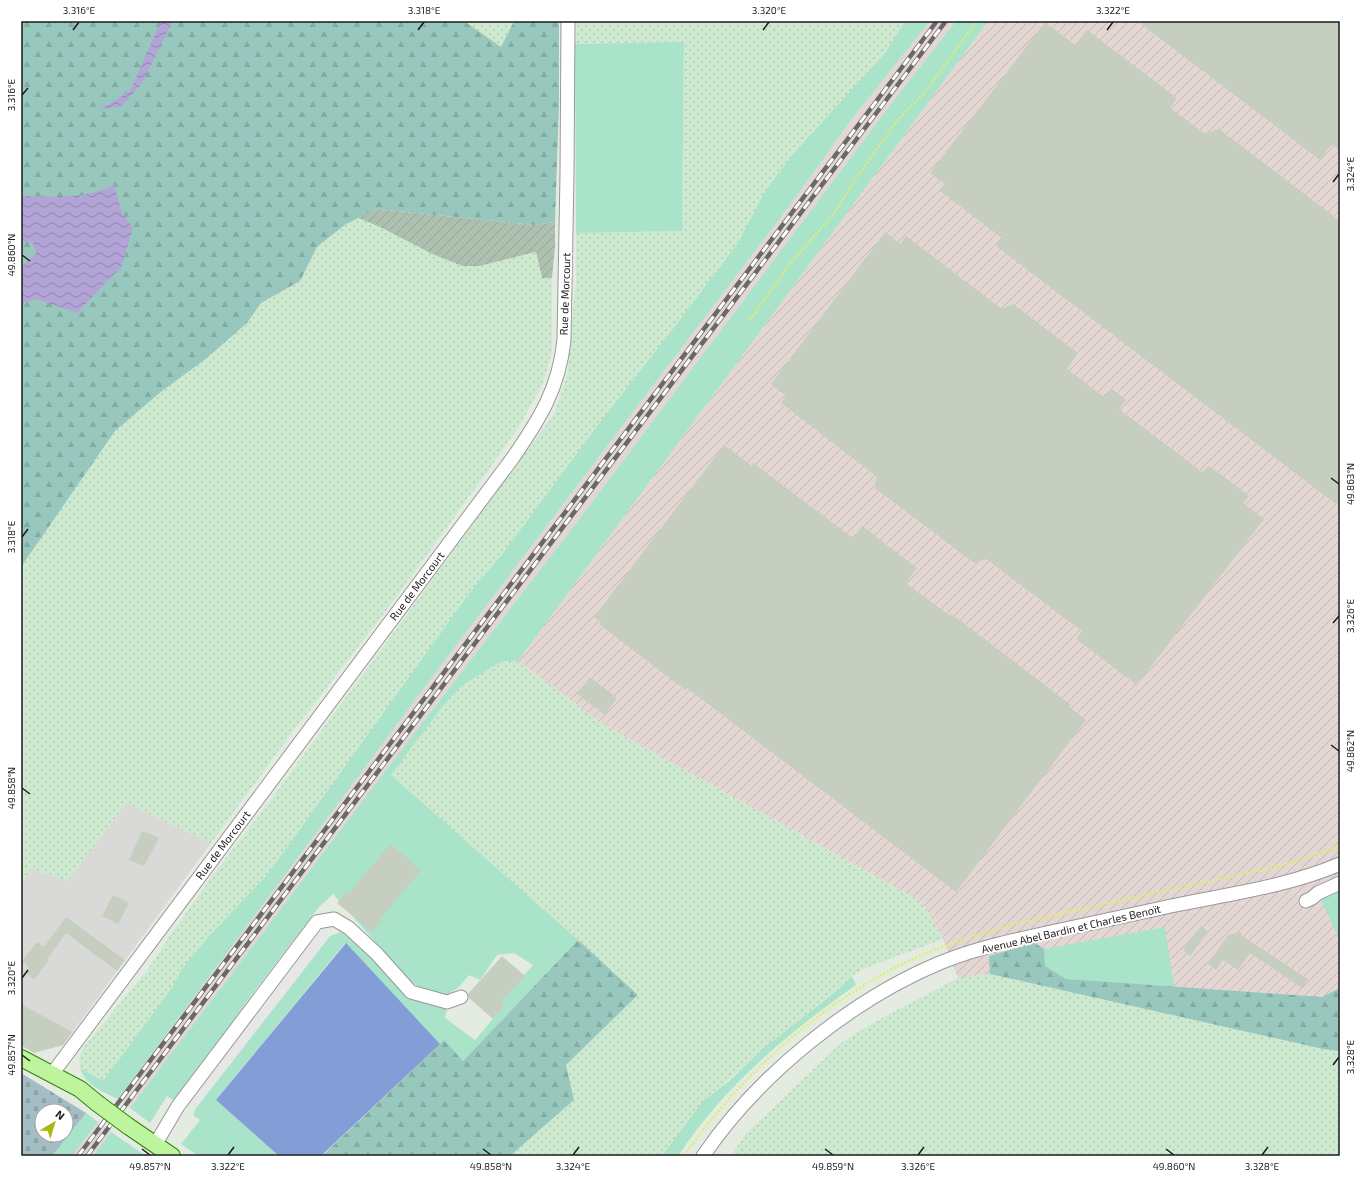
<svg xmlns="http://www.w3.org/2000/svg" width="1361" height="1177" font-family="'Exo 2',sans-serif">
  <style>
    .residential { fill: #d9d9d8 }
    .industrial { fill: url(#industrial-furrows) }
    .railway { fill: #e4d7d3 }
    .construction { fill: url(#construction-furrows) }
    .farmland { fill: url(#farmland-dots) }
    .grass { fill: #a9e3ca }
    .forest { fill: url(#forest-firs) }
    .cemetery { fill: url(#cemetery-stones); fill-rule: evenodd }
    .pitch { fill: #839ed6 }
    .parking { fill: #e7e7e7 }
    .water { fill: url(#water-waves) }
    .building { fill: #c6cebf }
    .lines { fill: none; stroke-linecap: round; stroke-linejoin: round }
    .minor-casing { stroke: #989898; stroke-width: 15 }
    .major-casing { stroke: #2c870a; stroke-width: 18 }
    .path { stroke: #daef6f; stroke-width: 2.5; stroke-dasharray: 2 2; stroke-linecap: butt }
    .minor { stroke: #fff; stroke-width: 13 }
    .major { stroke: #bef49d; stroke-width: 16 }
    .rail-casing { stroke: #696969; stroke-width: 4.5 }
    .rail { stroke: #fff; stroke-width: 3; stroke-dasharray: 9; stroke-linecap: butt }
    .major-bridge-casing { stroke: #2c870a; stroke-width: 18; stroke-linecap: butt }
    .major-bridge { stroke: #bef49d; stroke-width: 16 }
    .ticks { fill: none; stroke: #1b1b1b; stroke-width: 1.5 }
    .labels { text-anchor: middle; stroke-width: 4; stroke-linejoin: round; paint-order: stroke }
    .street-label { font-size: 11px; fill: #1b1b1b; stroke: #fff }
    .neatline { fill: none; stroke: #1b1b1b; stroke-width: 1.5 }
    .ticks-label { font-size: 10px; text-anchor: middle; fill: #1b1b1b }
  </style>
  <defs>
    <pattern id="industrial-furrows" width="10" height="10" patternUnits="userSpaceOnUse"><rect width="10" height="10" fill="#e4d7d3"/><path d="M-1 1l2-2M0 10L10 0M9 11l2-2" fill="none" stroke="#c3b8b5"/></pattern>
    <pattern id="construction-furrows" width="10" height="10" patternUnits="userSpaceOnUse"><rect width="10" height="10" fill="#adbfae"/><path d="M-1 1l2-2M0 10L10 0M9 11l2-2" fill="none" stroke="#94a495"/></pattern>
    <pattern id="farmland-dots" width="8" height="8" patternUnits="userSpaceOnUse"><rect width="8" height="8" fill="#cdead0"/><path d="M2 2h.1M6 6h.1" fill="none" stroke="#afc8b2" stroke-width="1.8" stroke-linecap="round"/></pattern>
    <pattern id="forest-firs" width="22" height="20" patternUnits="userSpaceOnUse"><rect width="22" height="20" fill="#98c8bd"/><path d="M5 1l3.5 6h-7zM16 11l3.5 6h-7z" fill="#82aba2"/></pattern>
    <pattern id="cemetery-stones" width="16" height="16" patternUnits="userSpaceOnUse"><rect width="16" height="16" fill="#a4bcc3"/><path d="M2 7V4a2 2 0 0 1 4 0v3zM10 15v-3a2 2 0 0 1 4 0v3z" fill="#8da1a7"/></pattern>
    <pattern id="water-waves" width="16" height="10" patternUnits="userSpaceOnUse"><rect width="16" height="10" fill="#b2a4d7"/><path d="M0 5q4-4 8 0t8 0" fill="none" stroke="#9085ae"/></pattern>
  </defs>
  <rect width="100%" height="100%" fill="#e4ece1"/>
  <polygon class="residential" points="127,803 211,843 63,1045 34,1053 21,1045 21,886 30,868 67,881"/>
  <polygon class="industrial" points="988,21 1340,21 1340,1049 990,974 958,978 943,939 922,902 604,725 518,661"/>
  <g class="railway">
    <polygon points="930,21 956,21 885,112 583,514 383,774 130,1108 118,1099 436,672 790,205 852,119"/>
    <polygon points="98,1122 111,1132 93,1156 72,1156"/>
  </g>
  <polygon class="construction" points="377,209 534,225 555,222 555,246 552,278 542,278 536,252 480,266 462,266 432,254 380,227 358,218"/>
  <g class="farmland">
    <polygon points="464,21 514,21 501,47"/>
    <polygon points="577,21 905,21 886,52 793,154 765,191 738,243 676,325 601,421 504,552 468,595 267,875 210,935 181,970 172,988 103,1081 80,1068 79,1058 84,1047 148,969 171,934 217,870 275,794 554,414 567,376 576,282 576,233 682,231 684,42 575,44"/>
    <polygon points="358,218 380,227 432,254 462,266 480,266 536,252 542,278 552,278 552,352 542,386 518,428 485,475 388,608 291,734 211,843 127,803 67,881 30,868 21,886 21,567 115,431 159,393 207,358 247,323 261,303 300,281 317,247 346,224"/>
    <polygon points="502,661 518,661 604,725 922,902 943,939 863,969 852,976 839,989 821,1002 703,1101 662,1156 510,1156 574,1100 566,1065 638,995 391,775 443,706 459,688 469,681"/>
    <polygon points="990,974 1323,1049 1338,1051 1340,1049 1340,1156 731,1156 745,1135 841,1043 880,1019 958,978"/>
  </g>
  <g class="grass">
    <path d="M 905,21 L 930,21 L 852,119 L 790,205 L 436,672 L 118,1099 C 103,1092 85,1085 80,1068 L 103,1081 L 172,988 L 181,970 L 210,935 L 267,875 L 468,595 L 504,552 L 601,421 L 676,325 L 738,243 L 765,191 L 793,154 L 886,52 Z"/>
    <polygon points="956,21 988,21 518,661 502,661 469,681 459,688 443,706 391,775 578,940 463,1061 444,1041 440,1044 345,943 216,1100 279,1156 197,1155 181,1144 200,1120 193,1115 196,1108 330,936 341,932 349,937 419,1000 447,1009 445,1018 475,1040 505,1005 502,1001 533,965 514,953 497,955 480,980 469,975 458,988 447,995 421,989 406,977 333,894 319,907 247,1001 176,1102 167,1096 150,1123 130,1108 383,774 583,514 885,112"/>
    <polygon points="684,42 682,231 576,233 575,44"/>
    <polygon points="1340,887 1340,941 1319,896"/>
    <polygon points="1165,927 1174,987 1066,979 1045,966 1044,949"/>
    <path d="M 852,976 L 856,985 C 789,1032 724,1086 678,1156 L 662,1156 L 703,1101 L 729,1081 L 764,1048 L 839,989 Z"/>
    <polygon points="86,1113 98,1122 72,1156 52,1156"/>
    <polygon points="111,1132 146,1156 93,1156"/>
  </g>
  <g class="forest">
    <polygon points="21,21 464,21 501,47 514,21 559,21 559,105 555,222 534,225 377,209 346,224 317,247 300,281 261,303 247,323 207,358 162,391 115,431 21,567"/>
    <polygon points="578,940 638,995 566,1065 574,1100 510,1156 322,1156 444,1040 463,1061"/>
    <polygon points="1035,943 1044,949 1045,966 1066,979 1322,997 1340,988 1340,1049 1338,1051 1323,1049 990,974 989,956"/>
  </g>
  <path class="cemetery" d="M 21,1073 L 86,1113 L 52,1156 L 21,1156 ZM 42,1111 L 66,1111 L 66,1135 L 42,1135 Z"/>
  <polygon class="pitch" points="346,943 440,1044 321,1156 279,1156 216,1100"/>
  <polygon class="parking" points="324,931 330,936 196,1108 189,1102 319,933"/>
  <g class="water">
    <polygon points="161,21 173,21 142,83 122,106 99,110 130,91"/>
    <path d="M 114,185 L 122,213 L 133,227 L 122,266 L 77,313 L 37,299 L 21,303 L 21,268 L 36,253 L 33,243 L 21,241 L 21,196 C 52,197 86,199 114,185 Z"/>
  </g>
  <g class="building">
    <polygon points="1137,21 1340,21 1340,151 1332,144 1320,160"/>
    <polygon points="1045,22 1075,45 1087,30 1177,98 1170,108 1204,133 1219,129 1340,221 1340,507 996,246 1002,238 940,191 945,184 930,173"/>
    <polygon points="885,232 900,244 906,236 1002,309 1013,304 1078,353 1067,369 1104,397 1111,388 1126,400 1119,409 1202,472 1209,466 1223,476 1249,496 1243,503 1264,519 1137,685 1076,639 1082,631 986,559 974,563 875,488 876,476 781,403 786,396 771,384"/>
    <polygon points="724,445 752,466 753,463 853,538 862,526 917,568 906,583 950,616 951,614 961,621 1071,705 1069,707 1086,720 956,892 687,688 685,690 599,624 601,622 594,617"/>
    <polygon points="590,677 617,698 605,715 577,694"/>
    <polygon points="142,831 159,838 144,866 129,860"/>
    <polygon points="390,844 421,870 380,919 382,921 372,932 337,903 347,891 349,893"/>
    <polygon points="113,895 129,903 118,924 102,916"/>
    <polygon points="66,917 125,960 117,971 66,933 47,959 49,960 34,980 25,972 29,967 22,961 37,942 44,947"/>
    <polygon points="1201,926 1208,932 1190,956 1183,950"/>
    <polygon points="1241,932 1242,936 1308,979 1302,988 1250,953 1238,970 1223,960 1216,970 1208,964 1228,935"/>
    <polygon points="502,956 525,976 502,1001 505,1005 493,1019 469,998 468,994"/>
    <polygon points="21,1004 72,1032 63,1045 34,1053 21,1045"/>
  </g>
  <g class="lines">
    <defs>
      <g id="minor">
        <polyline points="1306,901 1312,898 1318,893 1340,883"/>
        <path d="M 52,1074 L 512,459 C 539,420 559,389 564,340 L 567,174 L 568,21"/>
        <polyline points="155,1145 178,1106 317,922 334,919 349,928 377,954 411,992 447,1002 461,997"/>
        <path d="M 703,1156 C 758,1075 852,999 942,962 C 977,948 1014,940 1051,932 C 1091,923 1131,915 1171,906 C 1228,894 1286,887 1340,864"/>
      </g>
      <g id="major">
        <polyline points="21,1058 80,1089 97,1103"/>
        <polyline points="128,1126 172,1156"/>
      </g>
    </defs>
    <use href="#minor" class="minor-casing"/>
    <use href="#major" class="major-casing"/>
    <g class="path">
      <polyline points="750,320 792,261 833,215 855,180 896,122 926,91 977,21"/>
      <polyline points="970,937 1018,923 1288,864 1340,846"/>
      <path d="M 684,1156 C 749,1062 853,974 962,940"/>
    </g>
    <use href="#minor" class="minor"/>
    <use href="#major" class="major"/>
    <defs>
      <g id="rail">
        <polyline points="78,1156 937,21"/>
        <polyline points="87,1156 946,21"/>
      </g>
    </defs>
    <use href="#rail" class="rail-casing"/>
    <use href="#rail" class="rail"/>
    <defs>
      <polyline id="major-bridge" points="97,1103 128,1126"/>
    </defs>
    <use href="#major-bridge" class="major-bridge-casing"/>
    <use href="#major-bridge" class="major-bridge"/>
  </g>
  <path class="ticks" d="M 73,30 L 79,22M 418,30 L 424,22M 763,30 L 769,22M 1107,30 L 1113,22M 22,95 L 28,88M 1333,182 L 1339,174M 22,255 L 30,261M 1331,478 L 1339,484M 22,537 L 28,529M 1333,623 L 1339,616M 1331,745 L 1339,751M 22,788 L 30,794M 22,978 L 28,970M 22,1055 L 30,1061M 1333,1065 L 1339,1057M 142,1149 L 150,1155M 483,1149 L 491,1155M 825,1149 L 833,1155M 1166,1149 L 1174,1155M 228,1155 L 234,1147M 573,1155 L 579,1147M 918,1155 L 924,1147M 1262,1155 L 1268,1147"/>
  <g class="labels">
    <g class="street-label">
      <text transform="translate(565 294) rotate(-88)" y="4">Rue de Morcourt</text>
      <text transform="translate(417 586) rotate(-53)" y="4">Rue de Morcourt</text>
      <text transform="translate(223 845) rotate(-53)" y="4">Rue de Morcourt</text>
      <text transform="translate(1071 929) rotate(-13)" y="4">Avenue Abel Bardin et Charles Benoït</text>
    </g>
  </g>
  <rect width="1361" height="1177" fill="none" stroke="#ffffff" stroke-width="44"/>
  <g transform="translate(54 1123) rotate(38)"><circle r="19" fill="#ffffff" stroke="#a4a4a4"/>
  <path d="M0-3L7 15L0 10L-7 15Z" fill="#adb70e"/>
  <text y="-6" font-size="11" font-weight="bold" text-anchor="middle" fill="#1b1b1b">N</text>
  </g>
  <rect x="22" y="22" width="1317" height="1133" class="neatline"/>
  <g class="ticks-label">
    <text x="79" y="14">3.316°E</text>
    <text x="424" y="14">3.318°E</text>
    <text x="769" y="14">3.320°E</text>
    <text x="1113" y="14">3.322°E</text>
    <text transform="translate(11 95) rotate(-90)" y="4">3.316°E</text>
    <text transform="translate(1350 174) rotate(-90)" y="4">3.324°E</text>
    <text transform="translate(11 255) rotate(-90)" y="4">49.860°N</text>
    <text transform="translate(1350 484) rotate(-90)" y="4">49.863°N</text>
    <text transform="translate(11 537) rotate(-90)" y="4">3.318°E</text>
    <text transform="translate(1350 616) rotate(-90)" y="4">3.326°E</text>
    <text transform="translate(1350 751) rotate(-90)" y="4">49.862°N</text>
    <text transform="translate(11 788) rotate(-90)" y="4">49.858°N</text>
    <text transform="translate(11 978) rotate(-90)" y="4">3.320°E</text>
    <text transform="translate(11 1055) rotate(-90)" y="4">49.857°N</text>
    <text transform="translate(1350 1057) rotate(-90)" y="4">3.328°E</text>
    <text x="150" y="1170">49.857°N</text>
    <text x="228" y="1170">3.322°E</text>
    <text x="491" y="1170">49.858°N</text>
    <text x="573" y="1170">3.324°E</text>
    <text x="833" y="1170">49.859°N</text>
    <text x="918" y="1170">3.326°E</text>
    <text x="1174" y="1170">49.860°N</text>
    <text x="1262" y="1170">3.328°E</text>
  </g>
</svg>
